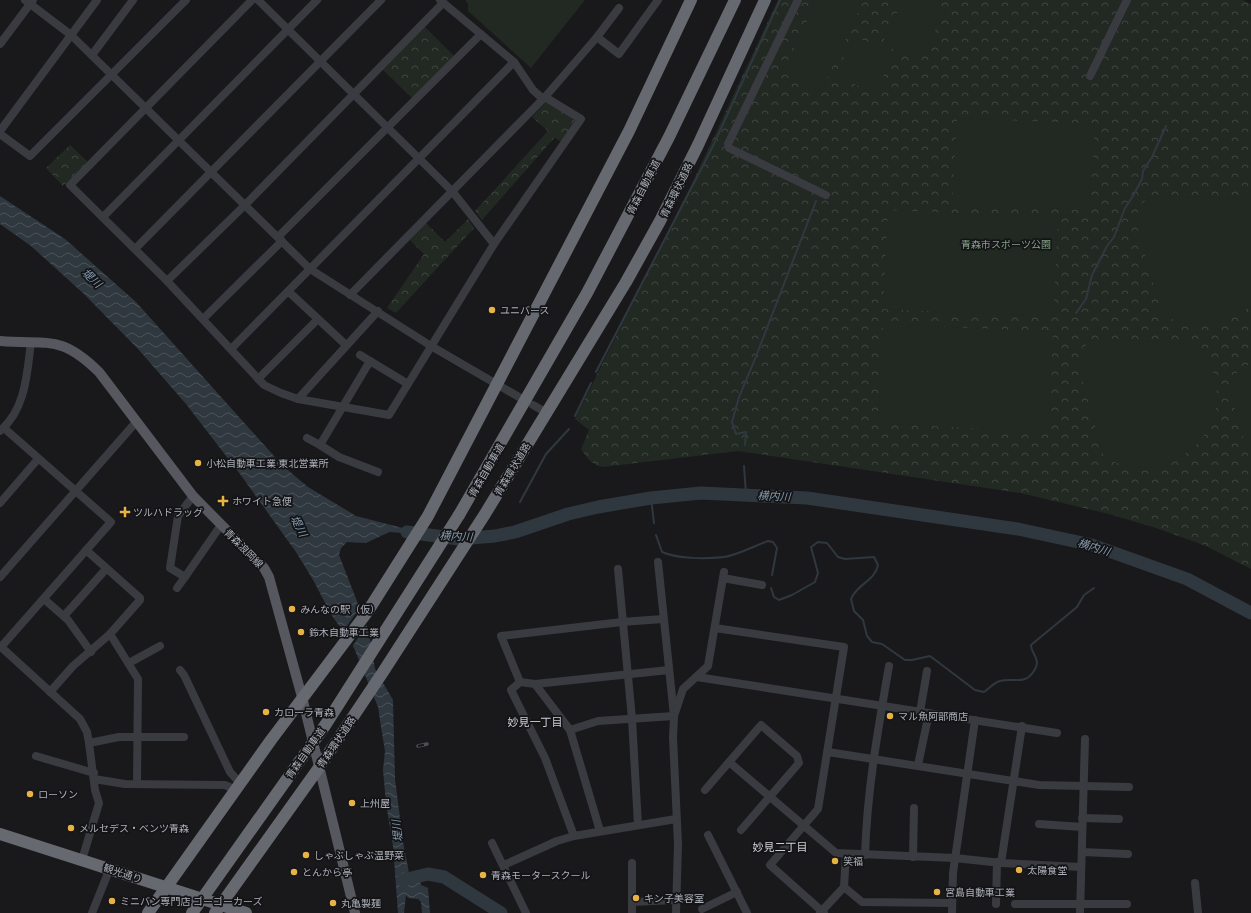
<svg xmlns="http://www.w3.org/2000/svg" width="1251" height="913" font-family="'Golos Text','Noto Sans JP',sans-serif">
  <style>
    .park { fill: url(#park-crowns) }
    .pitch { fill: #212922 }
    .water { fill: url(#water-waves) }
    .pier { fill: #19191b }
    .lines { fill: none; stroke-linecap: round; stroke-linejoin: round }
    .stream { stroke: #30383f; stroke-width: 2 }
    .river { stroke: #30383f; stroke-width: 13 }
    .minor { stroke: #3a3b40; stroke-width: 8 }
    .major { stroke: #57585f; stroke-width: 10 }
    .highway { stroke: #676971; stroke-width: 12 }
    .rail-casing { stroke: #4d4f55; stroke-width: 3.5 }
    .rail { stroke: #141416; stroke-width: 2; stroke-dasharray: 6; stroke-linecap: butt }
    .highway-bridge { stroke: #676971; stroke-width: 12 }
    .poi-dot { fill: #e7b345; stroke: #141416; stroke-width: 1.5 }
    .labels { text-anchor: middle; stroke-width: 3.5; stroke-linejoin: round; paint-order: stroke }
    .street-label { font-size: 10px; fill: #acb0ba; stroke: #141416 }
    .park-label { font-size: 10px; fill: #85a487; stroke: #141416 }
    .poi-label { font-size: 10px; fill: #acb0ba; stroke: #141416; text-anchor: start }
    .water-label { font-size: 11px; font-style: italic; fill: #869db2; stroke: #141416 }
    .neighbourhood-label { font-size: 11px; fill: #cdcfd6; stroke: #141416 }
  </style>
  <defs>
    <pattern id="park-crowns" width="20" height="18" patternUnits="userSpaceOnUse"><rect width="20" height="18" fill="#212922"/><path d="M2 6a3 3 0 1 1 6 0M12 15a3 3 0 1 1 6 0" fill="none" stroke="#3f4640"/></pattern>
    <pattern id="water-waves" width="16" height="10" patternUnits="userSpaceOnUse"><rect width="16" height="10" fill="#30383f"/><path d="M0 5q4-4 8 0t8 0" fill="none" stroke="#4b5259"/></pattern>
  </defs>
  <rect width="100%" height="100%" fill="#19191b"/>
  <g class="park">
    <path d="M 778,0 L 1243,0 L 1251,4 L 1251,569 L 1206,546 L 1156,528 L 1109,514 L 1020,493 L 738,451 L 603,467 C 593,466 586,457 581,449 L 589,430 L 575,419 L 695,177 Z"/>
    <polygon points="425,27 454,56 412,98 383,70"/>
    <polygon points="546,102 574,118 575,122 561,142 555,137 482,220 475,211 548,131 532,117"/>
    <polygon points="70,145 88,162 63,186 46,168"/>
    <polygon points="468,219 474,228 396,313 387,308 424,254 410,240 426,223 445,242"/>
  </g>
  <g class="pitch">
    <polygon points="465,0 585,0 531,68 468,11 468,4"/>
    <polygon points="817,0 864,0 821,91 782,73"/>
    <polygon points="903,0 930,0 946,8 920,62 882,44"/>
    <polygon points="854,36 893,55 875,94 835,75"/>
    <polygon points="957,118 1095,124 1090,210 952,204"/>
    <path d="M 1167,195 L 1251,200 L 1251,305 C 1226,328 1191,331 1162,314 L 1136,222 C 1139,200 1147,196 1167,195 Z"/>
    <polygon points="888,210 1058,218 1053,317 883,309"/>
    <polygon points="883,324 1053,332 1048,432 878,423"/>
    <path d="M 1094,339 L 1109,339 L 1194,344 C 1202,348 1206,357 1210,366 C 1240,432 1165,492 1104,457 L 1078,365 C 1079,354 1083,345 1094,339 Z"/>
    <polygon points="1245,365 1251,365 1251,466 1230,391 1233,377"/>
  </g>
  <polygon class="water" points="0,196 65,239 136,302 283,466 308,487 356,516 430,535 389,532 366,543 347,542 341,548 339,555 369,632 375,669 393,700 395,779 403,842 409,873 419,876 421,885 428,888 430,913 422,913 421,902 418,899 408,898 406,895 404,913 398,913 393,846 386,803 383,770 385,751 381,727 378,707 354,648 331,614 312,578 296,552 240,474 186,404 139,350 84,294 31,246 0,224"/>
  <polygon class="pier" points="361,606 368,623 352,647 342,633"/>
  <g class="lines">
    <g class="stream">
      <polyline points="1076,313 1086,299 1092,275 1107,246 1114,237 1125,208 1133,196 1142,179 1143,171 1152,157 1166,126"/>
      <polyline points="596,372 712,148 780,0"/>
      <polyline points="575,416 591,383"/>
      <polyline points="745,445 746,432 736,434 732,422 739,397 755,359 816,201"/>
      <polyline points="744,466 746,494"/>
      <polyline points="651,498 654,523"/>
      <polyline points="520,502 546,454 569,429"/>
      <polyline points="500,535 504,530"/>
      <path d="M 656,535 L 662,552 C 678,559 706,559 724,557 C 738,555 754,546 768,541 L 773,542 L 777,548 L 772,575"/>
      <path d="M 771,588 L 774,597 L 779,600 L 792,595 L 815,582 L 818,573 L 811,547 L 818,542 L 827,543 L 838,557 L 845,559 L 874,557 L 878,565 C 875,581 857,584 851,599 L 854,611 L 863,620 L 867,636 L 872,642 L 882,644 L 905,660 L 912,660 L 930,656 L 975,690 L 984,692 C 990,688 993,683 1000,681 C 1014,677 1024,686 1034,671 C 1035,669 1037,666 1037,663 C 1037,656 1031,652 1031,645 L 1077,607 L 1084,595 L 1094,588"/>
    </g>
    <g class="river">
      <polyline points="407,532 459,539 495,536 515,532 568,514 598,507 651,498 701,493 807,498 1018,529 1092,545 1187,579 1251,613"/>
      <polyline points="403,880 428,874 444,877 501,913"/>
    </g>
    <g class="minor">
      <polyline points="25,0 71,35 310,269 431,346 519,397"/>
      <polyline points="252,0 70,185 167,281 264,385 281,393 298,399 378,311"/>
      <polyline points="258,0 452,191 494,244"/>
      <polyline points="440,0 514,62 533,90 543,99"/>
      <polyline points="798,0 728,144 729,148 826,195"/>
      <polyline points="597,37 619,54 658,0"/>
      <polyline points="0,44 33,0"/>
      <polyline points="92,55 133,0"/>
      <polyline points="1090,76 1127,0"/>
      <polyline points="0,131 97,0"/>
      <polyline points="0,134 30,156 186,0"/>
      <polyline points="103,217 317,0"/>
      <polyline points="278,237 481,34"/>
      <polyline points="135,249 381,0"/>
      <polyline points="167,281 245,205 443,3"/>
      <polyline points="289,292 346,345"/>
      <polyline points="350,295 545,97 597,37 619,8"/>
      <polyline points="203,319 282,241"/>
      <polyline points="231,349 514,62"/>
      <polyline points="360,355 408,384 494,244 581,119 545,97"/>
      <polyline points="370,361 320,445 339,457 378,472"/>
      <polyline points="258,379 318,319"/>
      <polyline points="298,399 389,415 408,384"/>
      <polyline points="533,405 547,413"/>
      <path d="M 0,431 C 26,409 27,373 31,342"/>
      <polyline points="307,438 320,445"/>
      <polyline points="193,496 178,516 170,568 185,577 221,525"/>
      <polyline points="0,503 38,459"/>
      <polyline points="658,562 674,716 673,738 678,844 676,913"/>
      <polyline points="618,569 632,719 638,825"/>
      <polyline points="0,577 137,421"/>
      <polyline points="723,578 762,585"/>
      <polyline points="177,588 185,577"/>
      <polyline points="44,599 68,620 91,652"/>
      <polyline points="64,616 106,569"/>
      <polyline points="715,628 844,647 818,809 770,865 824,913"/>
      <polyline points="110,634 138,679 137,784"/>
      <polyline points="0,646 80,719 87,732 89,743 95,790 99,803 82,860"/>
      <polyline points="1,647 111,522 4,428"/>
      <polyline points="129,663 160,646"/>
      <polyline points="180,670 184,675 230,772 240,783"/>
      <polyline points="697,677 1057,733"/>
      <polyline points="520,682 511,690 545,758 574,836"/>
      <polyline points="535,684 669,670"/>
      <polyline points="50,692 73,666 110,634 140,600 140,598 86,550"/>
      <polyline points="920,712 927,671"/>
      <polyline points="675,713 683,689 708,666 724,572"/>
      <polyline points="570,730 598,721 674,716"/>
      <polyline points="89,743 119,737 184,737"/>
      <polyline points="828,752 1039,785 1129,787"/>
      <polyline points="36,756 94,773"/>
      <polyline points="729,762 836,853 955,858 1001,863 1081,867"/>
      <polyline points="918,765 929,713"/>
      <polyline points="94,779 125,784 225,785 236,790"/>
      <polyline points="705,790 761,725 797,756 799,763 741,830"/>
      <polyline points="1082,818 1119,819"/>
      <polyline points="1039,824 1082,827"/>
      <polyline points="600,831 570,730 535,684 520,682 501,636 622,622 663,619"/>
      <polyline points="708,835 747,913"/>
      <polyline points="492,843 526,913"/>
      <polyline points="1082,852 1128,854"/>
      <path d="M 865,855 C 867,791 878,729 889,666"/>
      <polyline points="913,857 914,808"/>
      <polyline points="632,863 632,902"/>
      <polyline points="1001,863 1022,726"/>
      <polyline points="504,865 557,841 574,836 676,819"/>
      <polyline points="1195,883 1198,913"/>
      <polyline points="844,887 862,902 952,903"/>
      <polyline points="996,904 997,862"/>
      <polyline points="1015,904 1127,904"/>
      <polyline points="702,909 737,892"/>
      <polyline points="92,913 110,868"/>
      <polyline points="632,913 632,902 676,900"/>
      <polyline points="820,913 844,887 846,854"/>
      <polyline points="952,913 953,873 975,720"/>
      <polyline points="1080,913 1085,739"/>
    </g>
    <path class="major" d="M 0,341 C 49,345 60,334 99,372 L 193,496 L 264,568 L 269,577 L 302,697 L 355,913"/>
    <g class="highway">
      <polyline points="459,515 587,293 669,137 735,0"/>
      <polyline points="0,834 246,913"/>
      <polyline points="148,913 271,740 368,611 428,516 629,131 691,0"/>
      <polyline points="215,913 318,769 383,672 485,514 626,282 660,221 698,145 765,0"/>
    </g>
    <defs>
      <polyline id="rail" points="418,746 427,744"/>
    </defs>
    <use href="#rail" class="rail-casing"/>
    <use href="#rail" class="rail"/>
    <polyline class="highway-bridge" points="192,913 326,724 459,515"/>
  </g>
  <g class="poi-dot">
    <circle cx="492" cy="310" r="4"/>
    <circle cx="198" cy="463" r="4"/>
    <path d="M221 495h4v4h4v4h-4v4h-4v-4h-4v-4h4z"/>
    <path d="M123 506h4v4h4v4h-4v4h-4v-4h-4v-4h4z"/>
    <circle cx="292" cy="609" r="4"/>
    <circle cx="301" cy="632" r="4"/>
    <circle cx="266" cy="712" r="4"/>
    <circle cx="890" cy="716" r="4"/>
    <circle cx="30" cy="794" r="4"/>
    <circle cx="352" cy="803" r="4"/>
    <circle cx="71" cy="828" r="4"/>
    <circle cx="306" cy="855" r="4"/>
    <circle cx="835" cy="861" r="4"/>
    <circle cx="1019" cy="870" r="4"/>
    <circle cx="294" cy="872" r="4"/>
    <circle cx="483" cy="875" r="4"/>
    <circle cx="937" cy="892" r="4"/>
    <circle cx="636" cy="898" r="4"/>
    <circle cx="112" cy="901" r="4"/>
    <circle cx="333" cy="903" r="4"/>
  </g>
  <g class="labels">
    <g class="street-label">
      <text transform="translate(643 187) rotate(-63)" y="4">青森自動車道</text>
      <text transform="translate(676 190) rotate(-64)" y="4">青森環状道路</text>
      <text transform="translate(512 469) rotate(-59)" y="4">青森環状道路</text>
      <text transform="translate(486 470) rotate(-60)" y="4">青森自動車道</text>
      <text transform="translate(244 548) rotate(45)" y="4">青森浪岡線</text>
      <text transform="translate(336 742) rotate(-56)" y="4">青森環状道路</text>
      <text transform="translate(305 753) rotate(-55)" y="4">青森自動車道</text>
      <text transform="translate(123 873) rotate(18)" y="4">観光通り</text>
    </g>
    <g class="park-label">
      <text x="1006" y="248">青森市スポーツ公園</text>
    </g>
    <g class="poi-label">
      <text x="500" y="314">ユニバース</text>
      <text x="206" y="467">小松自動車工業 東北営業所</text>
      <text x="232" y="505">ホワイト急便</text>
      <text x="133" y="516">ツルハドラッグ</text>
      <text x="300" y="613">みんなの駅（仮）</text>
      <text x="309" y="636">鈴木自動車工業</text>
      <text x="274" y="716">カローラ青森</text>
      <text x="898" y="720">マル魚阿部商店</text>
      <text x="38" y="798">ローソン</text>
      <text x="360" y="807">上州屋</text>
      <text x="79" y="832">メルセデス・ベンツ青森</text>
      <text x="314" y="859">しゃぶしゃぶ温野菜</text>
      <text x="843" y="865">笑福</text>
      <text x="1027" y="874">太陽食堂</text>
      <text x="302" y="876">とんから亭</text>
      <text x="491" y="879">青森モータースクール</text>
      <text x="945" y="896">宮島自動車工業</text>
      <text x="644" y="902">キン子美容室</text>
      <text x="120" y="905">ミニバン専門店 ゴーゴーカーズ</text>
      <text x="341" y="907">丸亀製麺</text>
    </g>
    <g class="water-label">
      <text transform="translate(92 278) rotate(43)" y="4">堤川</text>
      <text transform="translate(774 496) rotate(3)" y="4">横内川</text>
      <text transform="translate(299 526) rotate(64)" y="4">堤川</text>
      <text transform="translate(456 536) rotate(3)" y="4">横内川</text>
      <text transform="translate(1094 547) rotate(17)" y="4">横内川</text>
      <text transform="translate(397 831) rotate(-96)" y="4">堤川</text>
    </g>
    <g class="neighbourhood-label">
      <text x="535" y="726">妙見一丁目</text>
      <text x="780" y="851">妙見二丁目</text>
    </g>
  </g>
</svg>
